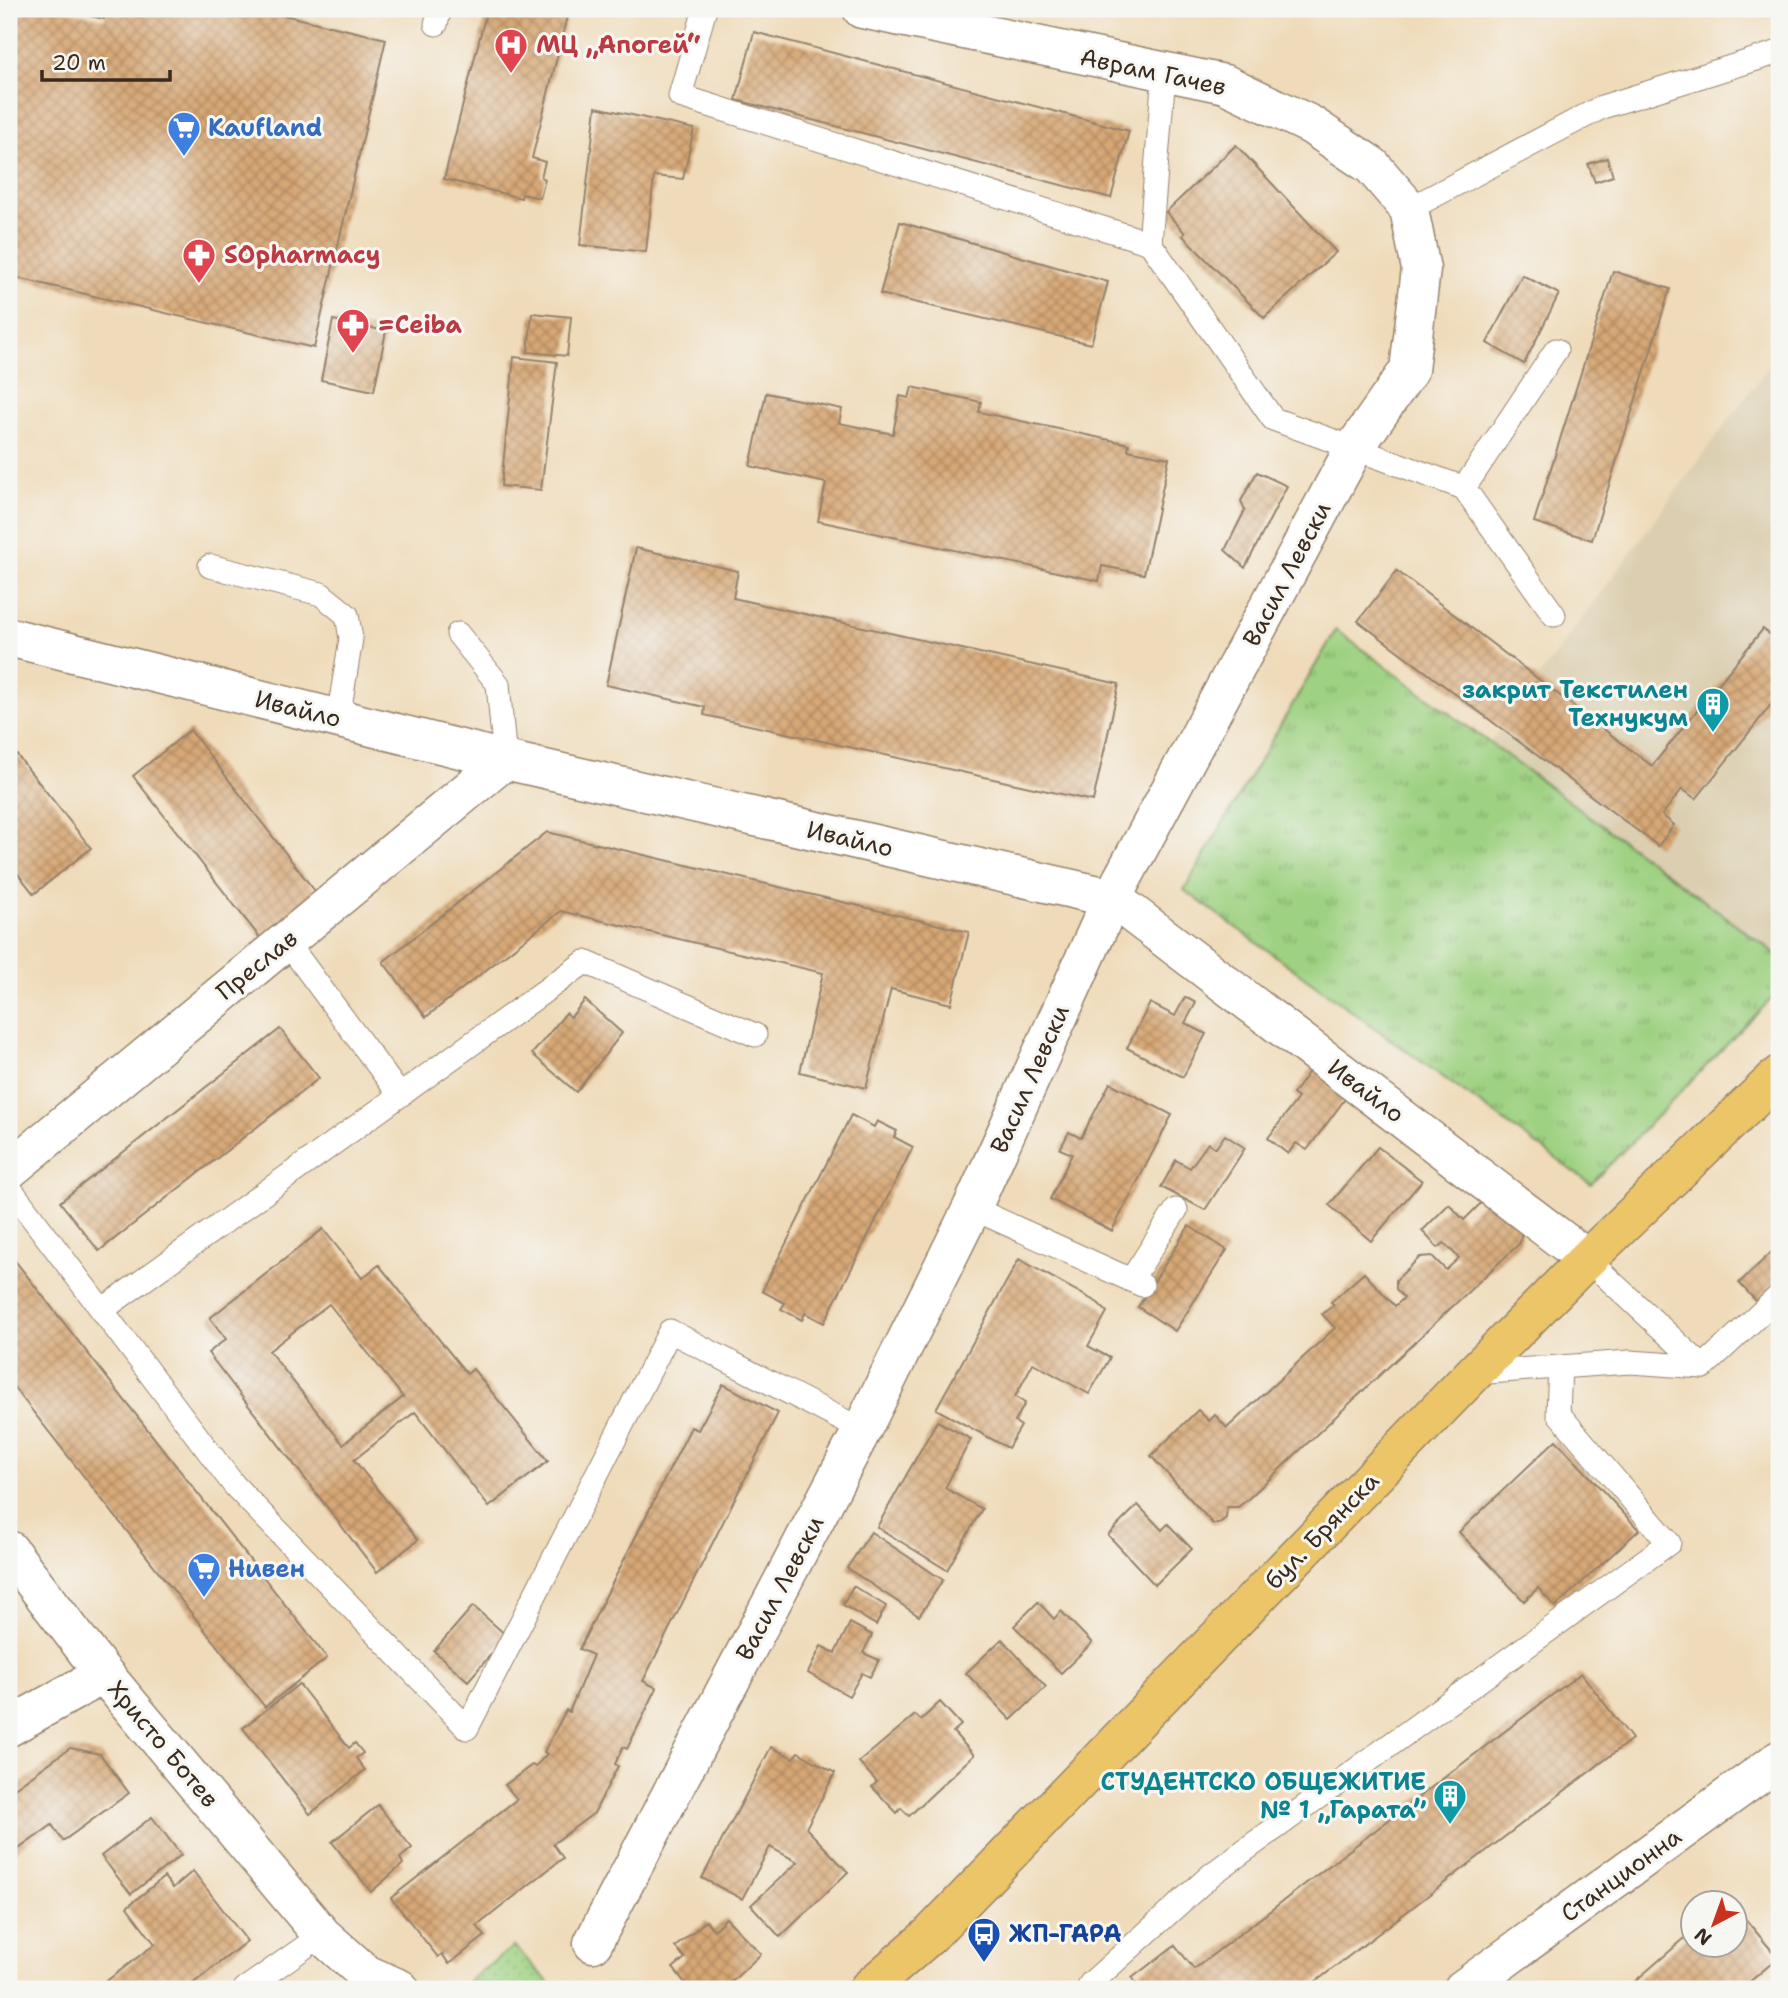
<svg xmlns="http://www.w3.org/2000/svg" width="1788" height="1998" font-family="'Shantell Sans',sans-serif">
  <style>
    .built { fill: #dccfb1 }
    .grass { fill: url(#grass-dots); stroke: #6c7e50; stroke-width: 2 }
    .park { fill: url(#park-tufts); stroke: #6c7e50; stroke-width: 2 }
    .building { fill: url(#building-cross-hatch); fill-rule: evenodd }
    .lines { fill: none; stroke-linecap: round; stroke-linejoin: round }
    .lane-casing { stroke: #95826c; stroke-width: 25 }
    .street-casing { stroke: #95826c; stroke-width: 41 }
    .primary-casing { stroke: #95826c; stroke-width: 41 }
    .lane { stroke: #fff; stroke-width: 23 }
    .street { stroke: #fff; stroke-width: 38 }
    .primary { stroke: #ecc569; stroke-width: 38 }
    .labels { text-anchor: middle; stroke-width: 6; stroke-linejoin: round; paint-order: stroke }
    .health-label { font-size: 24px; font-weight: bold; fill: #be3a42; stroke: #f6f6f2; text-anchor: start }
    .street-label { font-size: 24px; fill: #3b2a1e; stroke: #f6f6f2 }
    .shop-label { font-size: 24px; font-weight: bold; fill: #366cbe; stroke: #f6f6f2; text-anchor: start }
    .culture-label { font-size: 24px; font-weight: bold; fill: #0d838f; stroke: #f6f6f2; text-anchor: end }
    .transit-label { font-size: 24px; font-weight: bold; fill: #164399; stroke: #f6f6f2; text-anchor: start }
  </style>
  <defs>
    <pattern id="grass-dots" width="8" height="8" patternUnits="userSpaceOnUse" patternTransform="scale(1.75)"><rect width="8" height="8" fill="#9ed181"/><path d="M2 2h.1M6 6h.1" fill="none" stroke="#82aa69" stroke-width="1.8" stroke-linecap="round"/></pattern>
    <pattern id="park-tufts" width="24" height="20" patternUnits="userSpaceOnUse" patternTransform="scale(1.75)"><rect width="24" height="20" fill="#9ed181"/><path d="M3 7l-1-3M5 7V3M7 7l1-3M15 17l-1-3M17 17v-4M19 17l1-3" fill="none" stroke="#82aa69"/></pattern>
    <pattern id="building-cross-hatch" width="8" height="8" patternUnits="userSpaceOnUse" patternTransform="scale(1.75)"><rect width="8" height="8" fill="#d7a876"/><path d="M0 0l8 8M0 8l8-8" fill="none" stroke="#b08960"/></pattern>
  </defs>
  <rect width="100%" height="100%" fill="#f6f6f2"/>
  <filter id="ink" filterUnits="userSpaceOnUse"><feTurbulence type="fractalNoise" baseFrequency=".0143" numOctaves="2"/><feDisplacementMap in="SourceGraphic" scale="14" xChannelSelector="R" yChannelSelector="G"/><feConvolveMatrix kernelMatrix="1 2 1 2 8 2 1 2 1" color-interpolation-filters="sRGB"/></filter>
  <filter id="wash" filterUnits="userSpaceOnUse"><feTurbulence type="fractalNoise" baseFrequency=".00686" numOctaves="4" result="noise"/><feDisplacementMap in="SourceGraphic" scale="28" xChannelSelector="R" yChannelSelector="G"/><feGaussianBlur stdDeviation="1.57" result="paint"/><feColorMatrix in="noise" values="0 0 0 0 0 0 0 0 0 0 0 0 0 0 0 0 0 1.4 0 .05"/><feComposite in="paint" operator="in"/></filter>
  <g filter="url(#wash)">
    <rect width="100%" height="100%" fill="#efdbba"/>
    <polygon class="built" points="1779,352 1779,956 1484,751"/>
    <polygon class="grass" points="514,1946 555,1989 515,1989 467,1982"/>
    <polygon class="park" points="1336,630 1779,956 1779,991 1591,1184 1184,890"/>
    <g id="blocks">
      <g class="building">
        <polygon points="9,9 60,9 104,19 106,9 258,9 386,39 314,348 9,276"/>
        <polygon points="487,9 569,9 532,158 545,162 541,177 545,179 540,198 522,194 521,198 444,179"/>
        <polygon points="754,32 1129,131 1111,198 736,100"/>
        <polygon points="596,107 694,129 683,179 654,176 646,252 580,245"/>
        <polygon points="1236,145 1336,252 1264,318 1183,236 1185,233 1166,212"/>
        <polygon points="1607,158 1613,176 1595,182 1588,164"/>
        <polygon points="900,222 1108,282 1091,344 880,294"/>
        <polygon points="1613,271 1670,289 1592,540 1534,522"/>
        <polygon points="1522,275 1559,294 1524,364 1487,343"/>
        <polygon points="532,313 571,317 567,356 528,352"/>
        <polygon points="333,320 386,331 374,391 321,380"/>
        <polygon points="514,357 557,362 541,490 501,486"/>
        <polygon points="912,387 981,402 979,412 1129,444 1128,450 1169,458 1144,574 1102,566 1099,581 818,521 826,483 750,466 766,393 842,409 839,423 893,434 900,396 909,398"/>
        <polygon points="1257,472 1287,486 1245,568 1225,550 1245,510 1241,501"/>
        <polygon points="636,548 738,571 733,598 1119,684 1093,801 704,715 705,707 606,685"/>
        <polygon points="1397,571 1652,766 1763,629 1779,642 1779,703 1775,700 1696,799 1682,789 1662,815 1674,825 1658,846 1358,621"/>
        <polygon points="190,730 318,895 261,939 133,776"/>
        <polygon points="9,745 91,848 34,894 9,863"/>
        <polygon points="547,832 969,932 951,1004 891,989 866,1088 800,1072 823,973 561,911 426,1017 383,962"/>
        <polygon points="1185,997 1196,1003 1185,1023 1206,1034 1183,1077 1127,1048 1150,1003 1175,1016"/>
        <polygon points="585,1000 622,1033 576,1092 532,1054 566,1013 571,1017"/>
        <polygon points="280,1029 319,1078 99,1251 60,1202"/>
        <polygon points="1312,1067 1348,1095 1307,1150 1296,1143 1288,1154 1268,1138 1298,1098 1293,1094"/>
        <polygon points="1110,1083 1172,1115 1112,1231 1050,1199 1072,1154 1060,1149 1069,1132 1081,1138"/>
        <polygon points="851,1115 874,1127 877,1121 897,1131 894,1137 913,1147 824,1323 805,1313 802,1320 781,1309 785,1303 762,1291"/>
        <polygon points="1225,1135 1245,1148 1205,1210 1161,1187 1176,1160 1190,1168 1208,1143 1216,1148"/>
        <polygon points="1378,1147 1422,1181 1371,1241 1329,1205"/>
        <polygon points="1486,1198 1522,1230 1520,1243 1248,1499 1238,1507 1227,1507 1226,1518 1218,1524 1213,1524 1151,1456 1198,1410 1209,1421 1215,1415 1227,1428 1335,1328 1322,1314 1334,1305 1331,1302 1364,1273 1395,1306 1404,1298 1396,1289 1396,1280 1420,1257 1432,1256 1446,1270 1459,1258 1444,1243 1438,1248 1422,1231 1449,1204 1464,1220"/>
        <polygon points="1189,1226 1227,1250 1175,1331 1138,1307"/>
        <path d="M 323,1229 L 362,1278 L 379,1265 L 467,1374 L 473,1369 L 548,1461 L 489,1507 L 415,1412 L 354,1460 L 418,1540 L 377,1572 L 208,1353 L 226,1339 L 210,1318 ZM 329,1304 L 403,1397 L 343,1444 L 269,1351 Z"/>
        <polygon points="1779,1245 1779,1325 1739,1283"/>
        <polygon points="9,1253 327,1658 265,1707 9,1381"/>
        <polygon points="1019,1259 1098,1303 1107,1312 1088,1346 1110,1358 1089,1394 1033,1363 1015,1397 1025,1403 1015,1422 1021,1426 1008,1448 936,1409"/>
        <polygon points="723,1384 778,1413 643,1681 657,1688 627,1749 623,1747 615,1764 618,1766 594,1813 553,1844 563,1858 477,1926 485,1936 449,1964 442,1954 438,1957 391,1898 517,1799 505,1785 532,1765 535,1767 547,1754 544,1752 566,1710 569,1712 593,1655 579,1649 691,1427 698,1430"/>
        <polygon points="937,1421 971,1439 945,1488 982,1509 947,1570 877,1527"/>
        <polygon points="1556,1440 1639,1530 1555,1607 1538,1588 1524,1601 1459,1532"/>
        <polygon points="1138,1505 1162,1530 1168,1524 1192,1549 1155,1585 1108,1535"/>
        <polygon points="871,1532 943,1580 919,1616 847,1568"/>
        <polygon points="853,1586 886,1606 876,1625 843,1605"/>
        <polygon points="1038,1602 1054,1619 1061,1611 1092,1643 1061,1673 1014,1626"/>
        <polygon points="473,1606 507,1636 468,1681 434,1651"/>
        <polygon points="850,1623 872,1635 863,1653 879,1660 870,1677 862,1673 849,1696 808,1673 821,1646 835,1653"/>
        <polygon points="1002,1639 1046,1687 1011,1720 966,1673"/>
        <polygon points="1581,1673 1632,1739 1306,1989 1140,1989 1134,1981 1132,1978 1175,1945 1194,1969"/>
        <polygon points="299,1684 349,1748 355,1743 363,1753 356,1758 365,1770 310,1814 243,1728"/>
        <polygon points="940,1702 961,1725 953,1732 974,1755 909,1816 901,1808 897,1813 872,1787 877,1782 859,1762 915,1715 921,1720"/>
        <polygon points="771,1747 793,1758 798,1752 835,1773 806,1828 848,1872 780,1937 751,1905 798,1862 770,1847 742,1899 702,1878"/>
        <polygon points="70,1748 100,1754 129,1793 63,1841 52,1825 9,1856 9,1792"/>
        <polygon points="378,1805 412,1848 400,1858 403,1864 371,1892 332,1842"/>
        <polygon points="152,1817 181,1855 131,1894 101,1856"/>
        <polygon points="193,1871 247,1941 186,1989 96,1989 155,1944 127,1907 164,1877 173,1888"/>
        <polygon points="1736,1908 1778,1958 1741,1989 1626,1989 1693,1931 1694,1946 1736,1946"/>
        <polygon points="726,1918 761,1954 724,1989 690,1989 673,1968 685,1958 675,1947 706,1921 714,1930"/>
      </g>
    </g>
  </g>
  <g filter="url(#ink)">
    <use href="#blocks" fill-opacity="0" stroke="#95826c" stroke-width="2"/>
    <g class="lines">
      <defs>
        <g id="lane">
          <polyline points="705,9 680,96 1150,243 1273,419 1464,488 1554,615"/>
          <polyline points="436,24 440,9"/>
          <polyline points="1409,209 1602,107 1779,52"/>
          <polyline points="1150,243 1164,74"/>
          <polyline points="1464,488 1556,350"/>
          <polyline points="210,566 321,594 347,615 351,639 338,719"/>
          <polyline points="458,634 498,684 505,760"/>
          <polyline points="286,941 399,1094"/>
          <polyline points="9,1187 234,1485 467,1728 670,1331 862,1430"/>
          <polyline points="972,1208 1142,1285"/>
          <polyline points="1587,1259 1703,1367 1779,1296"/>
          <polyline points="1131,1280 1176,1210"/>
          <polyline points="102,1310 585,962 755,1035"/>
          <polyline points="1474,1373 1630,1362 1703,1367"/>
          <polyline points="245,1989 322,1935"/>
          <polyline points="1093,1989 1090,1984 1212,1874 1669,1543 1558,1413 1560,1367"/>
        </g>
        <g id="street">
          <polyline points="9,637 505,760 1112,898 1587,1259"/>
          <polyline points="9,1170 505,760"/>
          <polyline points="9,1550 104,1674 322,1935 366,1974 400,1989"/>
          <polyline points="9,1727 104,1674"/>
          <polyline points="593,1943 862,1430 972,1208 1112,898 1353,450 1409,370 1421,269 1409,209 1372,166 1311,125 1225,84 862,9"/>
          <polyline points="1463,1989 1779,1760"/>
        </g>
        <polyline id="primary" points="868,1989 929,1936 1474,1373 1587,1259 1779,1075"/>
      </defs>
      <use href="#lane" class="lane-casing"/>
      <use href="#street" class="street-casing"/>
      <use href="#primary" class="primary-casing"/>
      <use href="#lane" class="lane"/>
      <use href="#street" class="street"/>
      <use href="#primary" class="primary"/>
    </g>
  </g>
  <defs>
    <symbol id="hospital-pin" viewBox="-11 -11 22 30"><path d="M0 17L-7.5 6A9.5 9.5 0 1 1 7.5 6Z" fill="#e0444e" stroke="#f6f6f2"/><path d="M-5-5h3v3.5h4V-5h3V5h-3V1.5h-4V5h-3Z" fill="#fff"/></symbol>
    <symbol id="supermarket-pin" viewBox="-11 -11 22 30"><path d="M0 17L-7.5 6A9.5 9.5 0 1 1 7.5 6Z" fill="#3f7fe0" stroke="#f6f6f2"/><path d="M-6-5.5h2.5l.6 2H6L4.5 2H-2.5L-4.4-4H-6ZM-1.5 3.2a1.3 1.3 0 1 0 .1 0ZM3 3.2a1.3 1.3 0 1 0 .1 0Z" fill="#fff"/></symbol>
    <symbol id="pharmacy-pin" viewBox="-11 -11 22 30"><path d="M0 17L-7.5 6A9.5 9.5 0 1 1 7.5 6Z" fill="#e0444e" stroke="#f6f6f2"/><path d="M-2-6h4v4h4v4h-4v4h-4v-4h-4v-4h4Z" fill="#fff"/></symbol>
    <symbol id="building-pin" viewBox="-11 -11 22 30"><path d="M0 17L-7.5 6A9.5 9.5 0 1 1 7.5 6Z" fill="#0f9aa8" stroke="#f6f6f2"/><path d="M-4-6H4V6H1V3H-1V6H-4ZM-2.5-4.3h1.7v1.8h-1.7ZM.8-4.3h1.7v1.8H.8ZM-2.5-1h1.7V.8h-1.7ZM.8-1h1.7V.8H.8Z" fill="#fff"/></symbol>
    <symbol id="bus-pin" viewBox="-11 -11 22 30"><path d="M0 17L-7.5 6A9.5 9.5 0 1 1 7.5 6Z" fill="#1a4fb4" stroke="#f6f6f2"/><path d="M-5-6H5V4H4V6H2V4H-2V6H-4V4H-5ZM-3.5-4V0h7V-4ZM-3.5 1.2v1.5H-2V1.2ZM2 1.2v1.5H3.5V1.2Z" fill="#fff"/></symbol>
  </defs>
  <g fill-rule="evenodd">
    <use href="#hospital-pin" x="492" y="26" width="38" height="52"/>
    <use href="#supermarket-pin" x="165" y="109" width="38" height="52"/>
    <use href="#pharmacy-pin" x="180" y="236" width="38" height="52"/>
    <use href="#pharmacy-pin" x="334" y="306" width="38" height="52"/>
    <use href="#building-pin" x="1694" y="685" width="38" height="52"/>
    <use href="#supermarket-pin" x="185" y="1550" width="38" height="52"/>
    <use href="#building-pin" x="1431" y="1777" width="38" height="52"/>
    <use href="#bus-pin" x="965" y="1915" width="38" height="52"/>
  </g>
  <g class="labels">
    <g class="health-label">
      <text x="536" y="53">МЦ „Апогей“</text>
      <text x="224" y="263">SOpharmacy</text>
      <text x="378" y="333">=Ceiba</text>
    </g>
    <g class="street-label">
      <text transform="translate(1153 72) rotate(12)" y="8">Аврам Гачев</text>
      <text transform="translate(1287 574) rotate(-62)" y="8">Васил Левски</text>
      <text transform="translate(298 709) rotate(14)" y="8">Ивайло</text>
      <text transform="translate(850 839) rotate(13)" y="8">Ивайло</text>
      <text transform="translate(257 965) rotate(-39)" y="8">Преслав</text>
      <text transform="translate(1030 1079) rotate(-66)" y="8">Васил Левски</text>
      <text transform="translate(1366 1091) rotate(37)" y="8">Ивайло</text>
      <text transform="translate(1322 1531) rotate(-46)" y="8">бул. Брянска</text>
      <text transform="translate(780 1588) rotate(-62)" y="8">Васил Левски</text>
      <text transform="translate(163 1744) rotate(50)" y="8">Христо Ботев</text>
      <text transform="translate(1621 1875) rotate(-36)" y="8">Станционна</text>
    </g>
    <g class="shop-label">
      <text x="208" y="136">Kaufland</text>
      <text x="228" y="1577">Нивен</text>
    </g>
    <g class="culture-label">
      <text x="1688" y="698">закрит Текстилен<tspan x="1688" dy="28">Технукум</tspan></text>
      <text x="1426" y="1790">СТУДЕНТСКО ОБЩЕЖИТИЕ<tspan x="1426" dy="28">№ 1 „Гарата”</tspan></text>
    </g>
    <g class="transit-label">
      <text x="1009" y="1942">ЖП-ГАРА</text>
    </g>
  </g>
  <rect width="1788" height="1998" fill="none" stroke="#f6f6f2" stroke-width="35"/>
  <g transform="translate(1714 1924) rotate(221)"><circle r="33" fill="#f6f6f2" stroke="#aba49d" stroke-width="2"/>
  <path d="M0-5L12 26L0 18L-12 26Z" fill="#c8321e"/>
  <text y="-10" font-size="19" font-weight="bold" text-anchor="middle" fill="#3b2a1e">N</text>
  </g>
  <path d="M42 70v10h128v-10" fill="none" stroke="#3b2a1e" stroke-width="3.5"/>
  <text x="52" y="70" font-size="21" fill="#3b2a1e" stroke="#f6f6f2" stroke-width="5" paint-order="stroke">20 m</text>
</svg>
